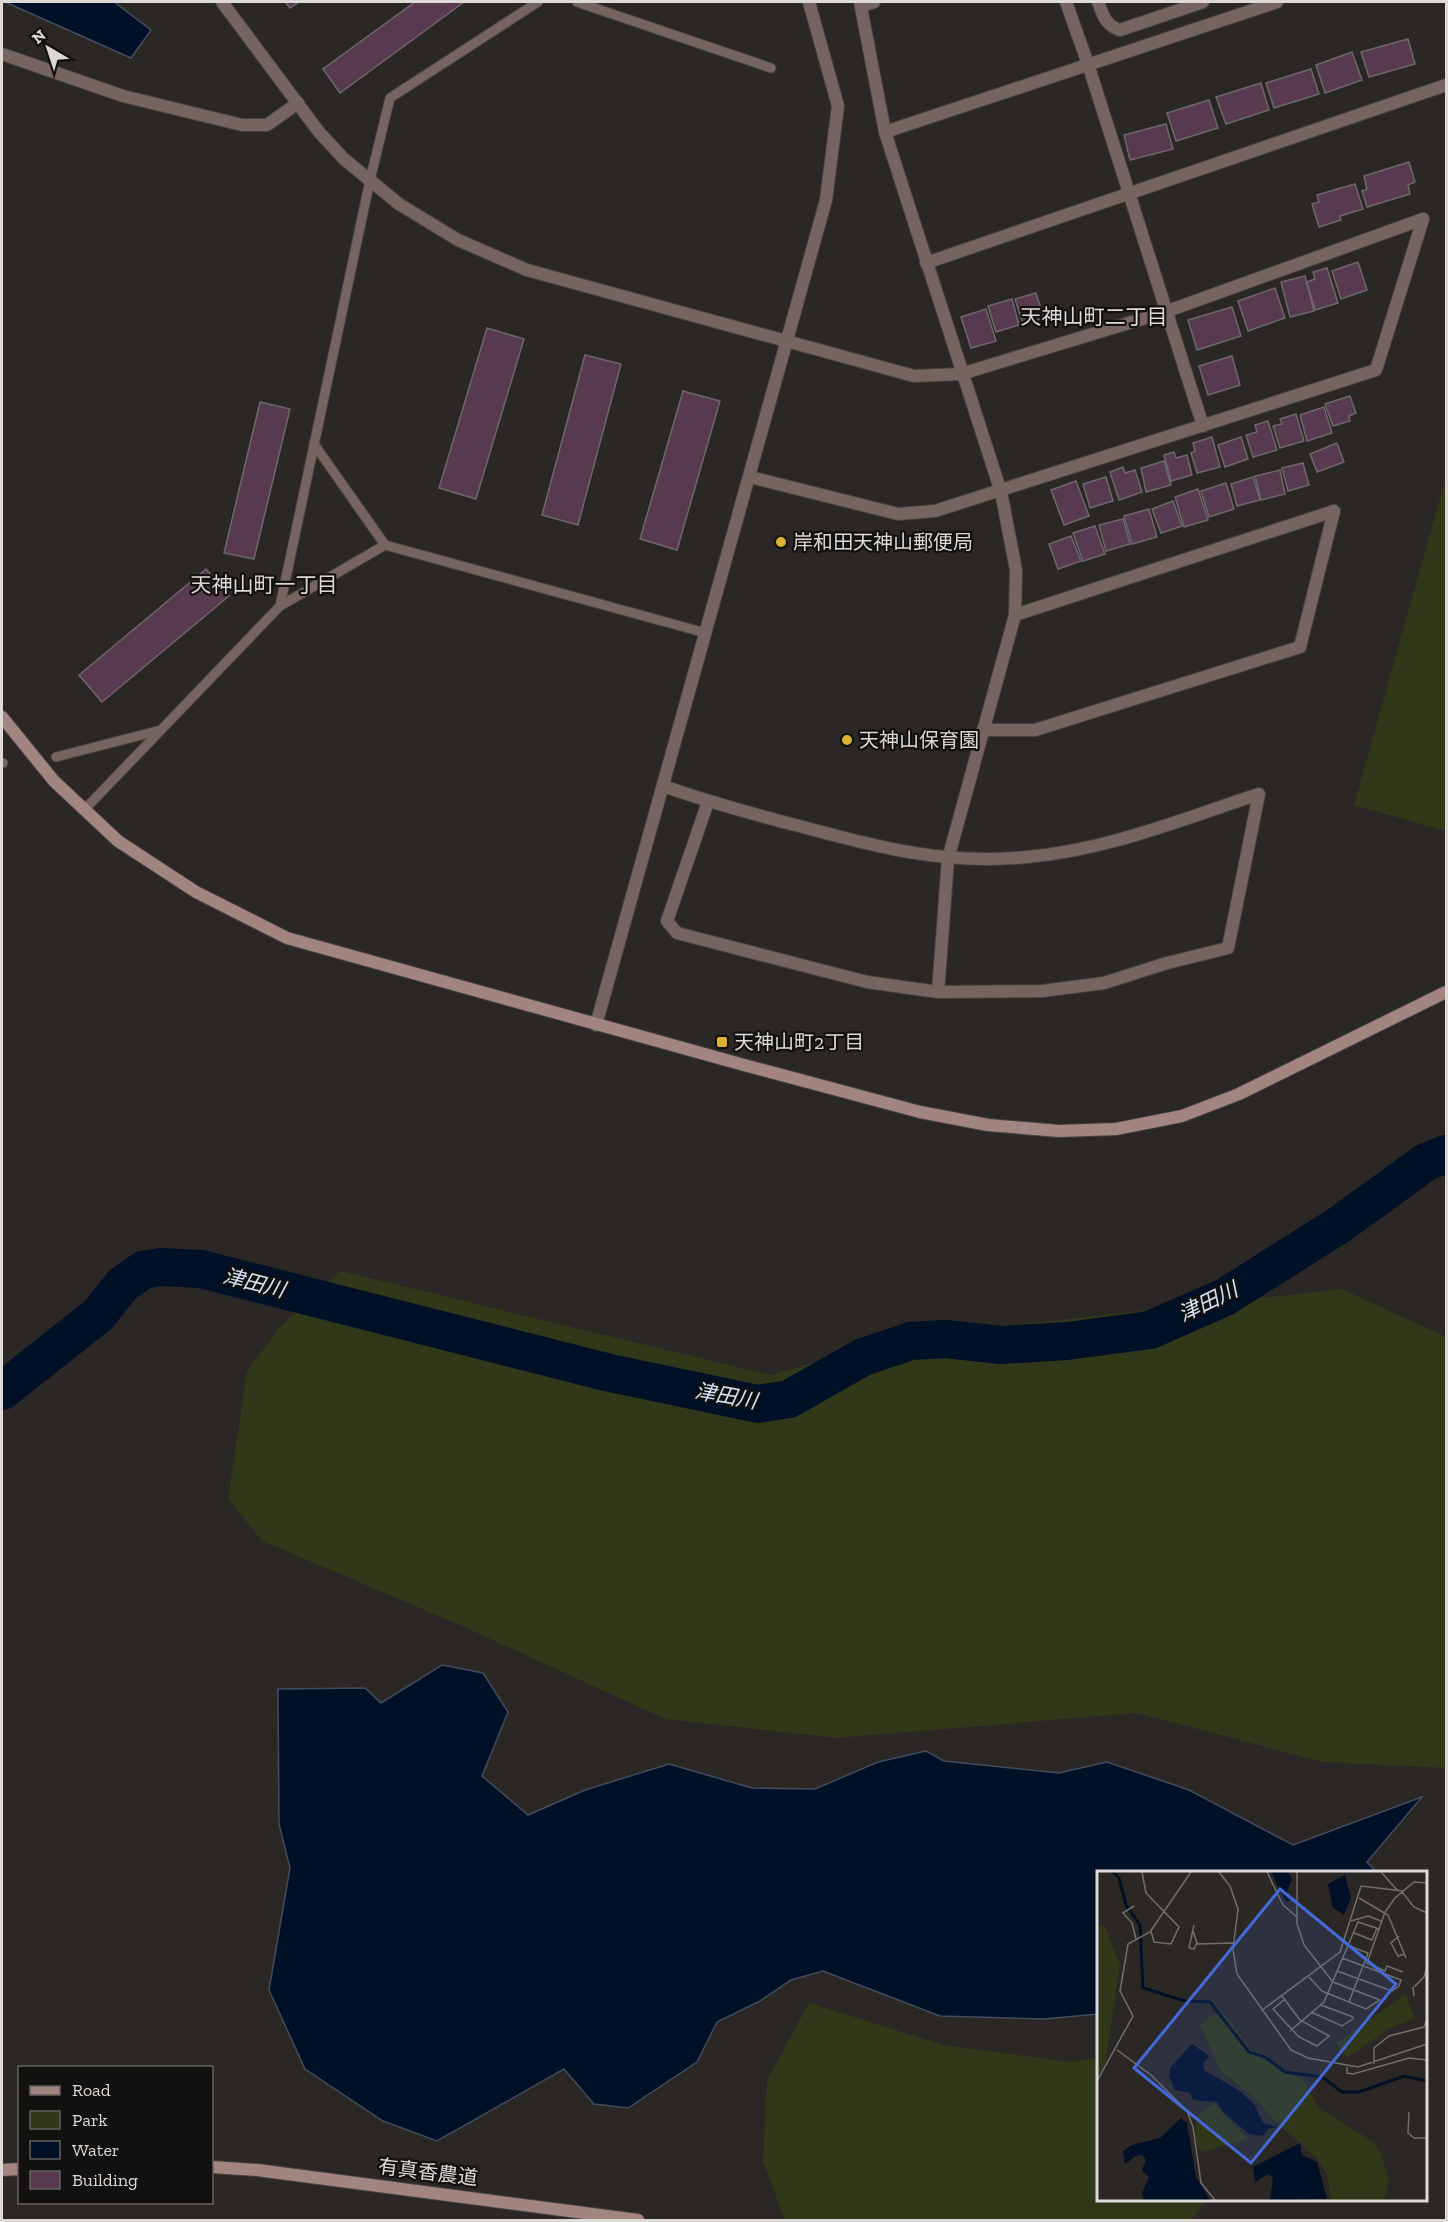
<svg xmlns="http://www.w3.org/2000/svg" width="1448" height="2222" font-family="'Zilla Slab','Noto Sans JP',serif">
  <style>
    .green { fill: #303819 }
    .water { fill: #001027; stroke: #424c5c; stroke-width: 1.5 }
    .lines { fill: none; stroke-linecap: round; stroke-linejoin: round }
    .river { stroke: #001027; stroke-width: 38 }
    .building { fill: #583a50; stroke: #6c676a; stroke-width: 1.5 }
    .lane-casing { stroke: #474341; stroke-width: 11 }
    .street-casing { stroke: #474341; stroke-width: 14 }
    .secondary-casing { stroke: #474341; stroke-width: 14 }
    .lane { stroke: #766461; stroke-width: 9 }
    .street { stroke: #766461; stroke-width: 12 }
    .secondary { stroke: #a28580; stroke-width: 12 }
    .poi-dot { fill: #dcb233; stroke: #12110f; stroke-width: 2 }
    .labels { text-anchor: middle; stroke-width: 4.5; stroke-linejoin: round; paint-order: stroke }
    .poi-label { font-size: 20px; fill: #dcd9d7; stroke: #12110f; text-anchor: start }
    .street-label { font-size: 20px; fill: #dcd9d7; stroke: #12110f }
    .neighbourhood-label { font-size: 21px; fill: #dcd9d7; stroke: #12110f }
    .water-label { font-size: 21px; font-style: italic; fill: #d4e5f9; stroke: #12110f }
    .inset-river { fill: none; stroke: #001027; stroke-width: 3 }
    .inset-road { fill: none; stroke: #726e6c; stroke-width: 1.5 }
    .view { fill: #436ad8; fill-opacity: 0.15; stroke: #436ad8; stroke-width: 3 }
    .inset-edge { fill: none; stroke: #dcd9d7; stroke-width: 3 }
  </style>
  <rect width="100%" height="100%" fill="#2b2725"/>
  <g class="green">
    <polygon points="1446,477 1446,831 1354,805"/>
    <polygon points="340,1271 770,1375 904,1337 1342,1289 1446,1337 1446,1768 1323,1762 1137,1713 836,1738 665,1719 460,1625 262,1541 228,1499 247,1371 280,1327"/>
    <polygon points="809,2003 944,2045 1069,2062 1098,2058 1098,2200 1207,2200 1191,2220 785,2220 763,2162 767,2080"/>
  </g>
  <g class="water">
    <polygon points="5,2 114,2 151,30 131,58"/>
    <polygon points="442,1665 483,1673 508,1712 482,1776 528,1815 585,1790 669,1764 752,1788 815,1789 878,1762 926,1751 944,1761 1059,1773 1107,1762 1189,1790 1293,1845 1422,1797 1367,1862 1376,1872 1098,1872 1098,2014 1044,2019 940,2016 823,1971 791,1980 760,2001 717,2022 697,2062 628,2108 594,2104 564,2069 437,2141 383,2121 305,2069 269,1990 290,1868 279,1824 278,1689 365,1688 381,1703"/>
  </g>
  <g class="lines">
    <polyline class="river" points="2,1391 98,1315 123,1284 143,1270 161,1267 201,1269 610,1373 758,1404 789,1399 863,1357 911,1341 945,1339 1001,1345 1067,1341 1150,1330 1225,1297 1339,1225 1426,1162 1446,1154"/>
  </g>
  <g class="building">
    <polygon points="285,2 299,2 290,8"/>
    <polygon points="415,2 464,2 340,93 323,69"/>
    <polygon points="1408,39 1415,64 1369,77 1361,52"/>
    <polygon points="1352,52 1362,80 1325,93 1316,65"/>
    <polygon points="1311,69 1319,94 1274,108 1266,83"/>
    <polygon points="1261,83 1269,110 1226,124 1216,97"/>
    <polygon points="1209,100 1218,128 1176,141 1167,113"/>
    <polygon points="1166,124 1173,149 1130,160 1124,135"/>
    <polygon points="1409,162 1415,182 1408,185 1410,194 1367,207 1362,191 1367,189 1364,176"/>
    <polygon points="1355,184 1363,209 1340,216 1341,220 1319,227 1312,204 1319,202 1317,195"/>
    <polygon points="1358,262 1367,290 1341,299 1332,271"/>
    <polygon points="1327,268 1338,303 1315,310 1307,282 1315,279 1313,272"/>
    <polygon points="1305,276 1314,311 1290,317 1281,282"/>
    <polygon points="1275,288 1285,318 1248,331 1238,301"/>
    <polygon points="1036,293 1044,318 1023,324 1015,299"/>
    <polygon points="1012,299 1019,325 996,332 988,306"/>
    <polygon points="1232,307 1241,336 1197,350 1188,320"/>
    <polygon points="986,309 996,341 971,348 961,317"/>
    <polygon points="487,328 524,339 476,499 439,488"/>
    <polygon points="585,355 621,364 578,525 542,515"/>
    <polygon points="1232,356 1240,385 1208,395 1199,366"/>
    <polygon points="683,391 720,401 677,550 640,539"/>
    <polygon points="1350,396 1356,413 1349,416 1350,421 1333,426 1325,404"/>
    <polygon points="260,402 290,409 254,559 224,553"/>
    <polygon points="1324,407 1332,433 1307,441 1300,415"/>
    <polygon points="1296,414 1304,441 1280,448 1273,426 1282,424 1280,419"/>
    <polygon points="1268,421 1277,450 1253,457 1246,435 1257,432 1255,425"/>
    <polygon points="1212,437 1220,467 1197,473 1191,453 1195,451 1193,443"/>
    <polygon points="1241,437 1248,459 1225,467 1218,445"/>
    <polygon points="1337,443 1344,462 1317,472 1310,454"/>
    <polygon points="1174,452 1176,458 1187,455 1192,475 1171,481 1164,455"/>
    <polygon points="1164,461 1171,485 1146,492 1141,468"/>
    <polygon points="1303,463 1309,485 1288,491 1282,468"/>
    <polygon points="1123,467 1125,473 1135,470 1142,492 1119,500 1110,472"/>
    <polygon points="1280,470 1285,494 1261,500 1255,476"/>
    <polygon points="1106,477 1113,501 1090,508 1083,484"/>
    <polygon points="1253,477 1260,500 1237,506 1231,484"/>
    <polygon points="1076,481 1089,516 1064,525 1051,490"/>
    <polygon points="1226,483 1234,509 1209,517 1201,491"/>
    <polygon points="1198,489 1208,520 1184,527 1175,497"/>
    <polygon points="1173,501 1182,526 1161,533 1152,509"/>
    <polygon points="1149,509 1157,537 1132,544 1124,516"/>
    <polygon points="1123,519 1130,544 1106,551 1099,525"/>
    <polygon points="1095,526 1105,554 1083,561 1073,533"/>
    <polygon points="1071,536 1081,561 1058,569 1049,544"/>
    <polygon points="206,569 229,596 102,702 79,675"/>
  </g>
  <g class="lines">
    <defs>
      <g id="lane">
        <polyline points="577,2 771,68"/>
        <polyline points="314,444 385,545"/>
        <polyline points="280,606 370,180 390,98 538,2"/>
        <polyline points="56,757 161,730 280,606 385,545 706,633"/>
        <polyline points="2,763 3,763"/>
        <polyline points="84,810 161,730"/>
      </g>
      <g id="street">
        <polyline points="222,2 319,132 344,159 399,204 458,240 527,270 914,376 961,374 1165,312 1423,219"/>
        <polyline points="860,2 885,132 1001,492 1016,570 1015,615 948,859 938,992"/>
        <polyline points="1066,2 1088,64 1203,426"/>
        <path d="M 1098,2 C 1103,15 1105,25 1120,30 L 1203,2"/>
        <polyline points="861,6 874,2"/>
        <polyline points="2,54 123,96 242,125 267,125 298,103"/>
        <polyline points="885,132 1277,2"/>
        <polyline points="926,263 1446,85"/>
        <polyline points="750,477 898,514 935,511 1376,370 1423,219"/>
        <polyline points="1015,615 1334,511"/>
        <polyline points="983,730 1035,730 1300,647 1334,511"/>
        <path d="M 663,786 C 709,802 756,815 803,827 C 880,848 946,865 1027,857 C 1107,850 1183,819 1259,794 L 1228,948 L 1167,963 L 1104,983 L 1042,991 L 938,992 L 867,982 L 677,933 L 667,921 L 708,802"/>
        <polyline points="596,1025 826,200 838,106 809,2"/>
      </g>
      <g id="secondary">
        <polyline points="2,717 54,781 118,841 196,892 287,938 744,1065 920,1112 988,1125 1059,1131 1116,1129 1182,1116 1239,1094 1446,992"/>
        <polyline points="212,2167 257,2170 638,2220"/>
        <polyline points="2,2170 20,2169"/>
      </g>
    </defs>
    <use href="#lane" class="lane-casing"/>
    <use href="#street" class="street-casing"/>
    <use href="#secondary" class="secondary-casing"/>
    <use href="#lane" class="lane"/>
    <use href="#street" class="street"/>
    <use href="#secondary" class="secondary"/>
  </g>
  <g class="poi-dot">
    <circle cx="781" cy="542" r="6"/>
    <circle cx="847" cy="740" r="6"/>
    <rect x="716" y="1036" width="12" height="12" rx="3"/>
  </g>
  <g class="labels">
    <g class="poi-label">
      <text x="793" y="549">岸和田天神山郵便局</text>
      <text x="859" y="747">天神山保育園</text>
      <text x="734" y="1049">天神山町2丁目</text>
    </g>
    <g class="street-label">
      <text transform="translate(428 2172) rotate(7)" y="7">有真香農道</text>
    </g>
    <g class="neighbourhood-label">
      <text x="1094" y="324">天神山町二丁目</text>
      <text x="264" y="592">天神山町一丁目</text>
    </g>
    <g class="water-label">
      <text transform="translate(254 1283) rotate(14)" y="7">津田川</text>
      <text transform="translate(1208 1302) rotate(-26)" y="7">津田川</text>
      <text transform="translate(726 1396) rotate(10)" y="7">津田川</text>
    </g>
  </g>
  <g transform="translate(1097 1871)">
    <rect width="330" height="330" fill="#2b2725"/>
    <path d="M 0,54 L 8,55 L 23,94 L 8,194 L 0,206 ZM 309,123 L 317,148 L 293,157 L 250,187 L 239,172 ZM 127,143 L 155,179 L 207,210 L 222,237 L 275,270 L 284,282 L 292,310 L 287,329 L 234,329 L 230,303 L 219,286 L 174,247 L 162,231 L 124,200 L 103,154 L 113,145 ZM 117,233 L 151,268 L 105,281 L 98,271 L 99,253 L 103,242 Z" fill="#303819"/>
    <path d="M 174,1 L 191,1 L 195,8 L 190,20 L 193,30 L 189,31 ZM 248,4 L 254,27 L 247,44 L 236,37 L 231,13 ZM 95,173 L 112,185 L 106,193 L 107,199 L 143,220 L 157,233 L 166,252 L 180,256 L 171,258 L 166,265 L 152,263 L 127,242 L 120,231 L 96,229 L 93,222 L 78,219 L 72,205 L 74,196 ZM 84,247 L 90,252 L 99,306 L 113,329 L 47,329 L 45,322 L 52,306 L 45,299 L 49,289 L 45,284 L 39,285 L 28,293 L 26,280 L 35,274 L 63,267 ZM 203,272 L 205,284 L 220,291 L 230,328 L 173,329 L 176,306 L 171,303 L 158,311 L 156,296 Z" fill="#001027"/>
    <path class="inset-river" d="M 16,1 L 22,7 L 29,34 L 43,54 L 46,117 L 88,130 L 113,131 L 152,181 L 168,186 L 188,201 L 225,206 L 245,221 L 262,221 L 307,205 L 330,210"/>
    <path class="inset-road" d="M 45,1 L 49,22 L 82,56 L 74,73 L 57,71 L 54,60M 122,1 L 133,15 L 141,38 L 136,78 L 140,103 L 194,179 L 211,187 L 261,196 L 330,173M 170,1 L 186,34 L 200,46M 200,1 L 200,53 L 207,74 L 236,111 L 283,129M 284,1 L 300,19M 305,21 L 317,36 L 330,42M 262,27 L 291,44 L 309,87M 37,35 L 26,42 L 35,52 L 39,68M 254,50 L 271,45 L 284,50M 257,62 L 275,69 L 280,57M 302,65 L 294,72 L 301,85 L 308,83M 99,73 L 136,72M 252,75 L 271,82 L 252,131M 92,77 L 97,78 L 100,72 L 96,60M 92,77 L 97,54M 240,100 L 295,120 L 302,115 L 304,109 L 245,87M 306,101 L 290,95 L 288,100 L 270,92 L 288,41 L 298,27 L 317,11 L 330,12M 212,106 L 225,120 L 269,138 L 283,129M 185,125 L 203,149 L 232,165 L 220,175 L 202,166 L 176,138 L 187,129M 317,125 L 316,117 L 327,106 L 330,95M 224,134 L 256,146M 164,140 L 243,81 L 264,15 L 306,20M 214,141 L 245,155 L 257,147M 193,160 L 227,131 L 261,51 L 282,58M 20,179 L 54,204 L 90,240 L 96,256 L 104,312 L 118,329M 277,193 L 277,177 L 292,165 L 327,156 L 330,148M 250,196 L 250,202 L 256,203 L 312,187 L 330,189M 0,210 L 36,145 L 23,120 L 31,73 L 53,61 L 94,1M 312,241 L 311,262 L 317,267 L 330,267"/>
    <path class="view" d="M 183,18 L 299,113 L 154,292 L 37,197 Z"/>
    <rect width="330" height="330" class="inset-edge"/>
  </g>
  <rect width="1448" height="2222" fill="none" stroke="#dcd9d7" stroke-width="6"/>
  <rect x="18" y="2066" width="195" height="138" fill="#12110f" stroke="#63615f" stroke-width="1.5"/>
  <rect x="30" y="2086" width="30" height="9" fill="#a28580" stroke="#63615f" stroke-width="1.5"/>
  <text x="72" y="2096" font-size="18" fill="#dcd9d7">Road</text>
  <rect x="30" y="2111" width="30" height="18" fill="#303819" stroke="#63615f" stroke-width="1.5"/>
  <text x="72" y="2126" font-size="18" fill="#dcd9d7">Park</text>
  <rect x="30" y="2141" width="30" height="18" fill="#001027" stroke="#63615f" stroke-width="1.5"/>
  <text x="72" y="2156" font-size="18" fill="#dcd9d7">Water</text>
  <rect x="30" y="2171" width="30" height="18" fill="#583a50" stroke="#63615f" stroke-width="1.5"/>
  <text x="72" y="2186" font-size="18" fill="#dcd9d7">Building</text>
  <g transform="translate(48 48) rotate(321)" stroke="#12110f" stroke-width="4.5" paint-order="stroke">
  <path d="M0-4.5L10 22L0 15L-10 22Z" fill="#dcd9d7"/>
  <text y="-9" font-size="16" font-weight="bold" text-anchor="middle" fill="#dcd9d7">N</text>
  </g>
</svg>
